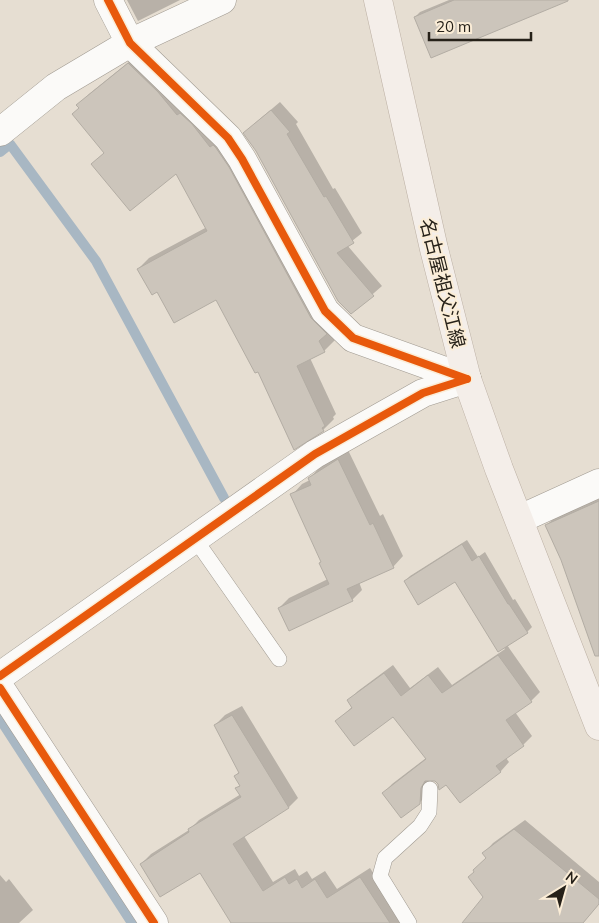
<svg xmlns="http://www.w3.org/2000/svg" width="599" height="923" font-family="Mulish,'Noto Sans JP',sans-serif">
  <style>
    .shadow { fill: #0003 }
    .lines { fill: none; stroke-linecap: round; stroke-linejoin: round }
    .stream { stroke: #a8b7c3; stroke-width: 10 }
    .building { fill: #ccc5bb; stroke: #b3ada4 }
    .lane-casing { stroke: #a09a91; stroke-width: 16 }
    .street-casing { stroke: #a09a91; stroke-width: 29 }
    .primary-casing { stroke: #bcb0a4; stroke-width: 29 }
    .lane { stroke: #fbfaf8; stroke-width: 15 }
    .street { stroke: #fbfaf8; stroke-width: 28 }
    .primary { stroke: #f4eee9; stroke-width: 28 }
    .cycleway-casing { stroke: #fbedd7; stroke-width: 11 }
    .cycleway { stroke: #e8590c; stroke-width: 8 }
    .labels { text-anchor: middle; stroke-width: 4; stroke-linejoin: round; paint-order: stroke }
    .street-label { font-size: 19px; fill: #262119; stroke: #fbedd7 }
  </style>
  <rect width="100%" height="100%" fill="#e6ded2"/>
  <g class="shadow">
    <polygon points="127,0 180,0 138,21"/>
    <polygon points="449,0 531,0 415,17 420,12"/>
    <polygon points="140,53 203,113 335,340 324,351 310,358 336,414 333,417 334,419 323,430 258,370 217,298 158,291 138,269 149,258 207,227 176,172 93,164 105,152 78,105 89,94"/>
    <polygon points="280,102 298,122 296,124 333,189 335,188 362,233 347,245 382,286 351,313 254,124"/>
    <polygon points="348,450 380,516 383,514 403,556 393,567 359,582 362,590 352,600 279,608 289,598 328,579 323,562 292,495 302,484 310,480 309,479 319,468"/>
    <polygon points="599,495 599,642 546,526 558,514"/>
    <polygon points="467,540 478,557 485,552 513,600 515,599 532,627 527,632 507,645 540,692 531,701 515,712 532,736 523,745 506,758 509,762 501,771 460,801 446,783 440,788 436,780 429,780 428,794 419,803 384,793 392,784 426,758 393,715 337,721 353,706 349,700 358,691 393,665 410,688 438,667 452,685 505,649 455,580 405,581 410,576"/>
    <polygon points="242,706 298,798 289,807 244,836 273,882 295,869 299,876 307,871 312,879 325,871 337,889 370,868 406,923 233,923 200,871 141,864 151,854 189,830 199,820 241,794 237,788 241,785 235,776 239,772 215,725 225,715"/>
    <polygon points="525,820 599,882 599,904 583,923 479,923 485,897 487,857 484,853 493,843"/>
    <polygon points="0,875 6,882 9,879 33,910 19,923 0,923"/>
  </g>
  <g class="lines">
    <g class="stream">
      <polyline points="0,152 10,144 96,261 224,498"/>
      <polyline points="0,719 132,923"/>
    </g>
  </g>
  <g class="building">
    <polygon points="454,0 568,0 568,1 431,58 414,17"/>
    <polygon points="128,63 158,92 177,115 180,113 192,124 210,147 213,145 216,148 229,167 311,318 327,334 319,341 325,352 297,366 325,426 322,428 324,431 294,450 258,372 255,373 216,300 174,323 157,292 152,295 137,269 207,231 176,174 130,211 91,164 104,153 72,114 79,108 76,105"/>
    <polygon points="271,110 290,132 287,134 324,197 326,196 354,243 337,253 374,296 351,314 338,301 256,151 243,133"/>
    <polygon points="338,459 370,525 373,523 394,568 347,589 353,601 289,631 278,608 329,584 319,563 321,562 290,494 311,485 308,478"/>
    <polygon points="599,501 599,656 595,656 561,560 545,525"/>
    <polygon points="462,544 472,561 479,556 508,604 509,604 528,633 498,652 455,582 418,605 404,581"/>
    <polygon points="498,655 532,702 506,720 524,746 496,766 501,772 460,803 446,785 439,790 438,784 435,781 425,781 421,788 420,804 401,818 382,793 426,759 393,717 354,746 335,721 352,708 347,700 384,673 401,696 428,675 442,693"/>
    <polygon points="232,715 289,808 233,844 263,891 285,877 289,884 297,879 302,888 315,879 327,898 360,877 390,923 231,923 200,873 160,897 140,864 189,832 188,829 241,797 235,788 240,786 234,776 239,773 214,725"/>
    <polygon points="514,829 599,899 599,904 583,923 462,923 483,897 468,877 474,872 473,870 486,858 482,853"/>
  </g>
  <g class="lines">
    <defs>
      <g id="lane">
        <polyline points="195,539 279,659"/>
        <polyline points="409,923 380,876 385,858 420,826 429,812 430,789"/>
      </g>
      <g id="street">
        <polyline points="108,0 130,43 228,138 242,159 325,311 353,338 467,379"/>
        <polyline points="0,132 56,87 130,43 222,0"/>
        <polyline points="520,519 599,483"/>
        <polyline points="0,676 315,454 423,393 467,379"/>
        <polyline points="0,688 154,923"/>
      </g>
      <polyline id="primary" points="378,0 434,249 467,379 499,469 599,726"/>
    </defs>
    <use href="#lane" class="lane-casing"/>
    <use href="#street" class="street-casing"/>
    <use href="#primary" class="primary-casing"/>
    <use href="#lane" class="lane"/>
    <use href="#street" class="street"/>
    <use href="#primary" class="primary"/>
    <defs>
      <g id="cycleway">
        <polyline points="108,0 130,43 228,138 242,159 325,311 353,338 467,379"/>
        <polyline points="0,676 315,454 423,393 467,379"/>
        <polyline points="0,688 154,923"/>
      </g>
    </defs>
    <use href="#cycleway" class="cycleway-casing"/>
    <use href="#cycleway" class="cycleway"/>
  </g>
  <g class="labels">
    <g class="street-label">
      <text transform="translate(443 283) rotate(76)" y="7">名古屋祖父江線</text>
    </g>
  </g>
  <g transform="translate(564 888) rotate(37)" stroke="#fbedd7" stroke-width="4" paint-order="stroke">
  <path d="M0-4L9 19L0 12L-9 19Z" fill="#262119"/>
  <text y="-8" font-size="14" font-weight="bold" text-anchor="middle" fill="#262119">N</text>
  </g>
  <path d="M429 32v8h102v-8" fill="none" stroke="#262119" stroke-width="2.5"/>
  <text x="436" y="32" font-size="15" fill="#262119" stroke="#fbedd7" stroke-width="4" paint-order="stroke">20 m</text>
</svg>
